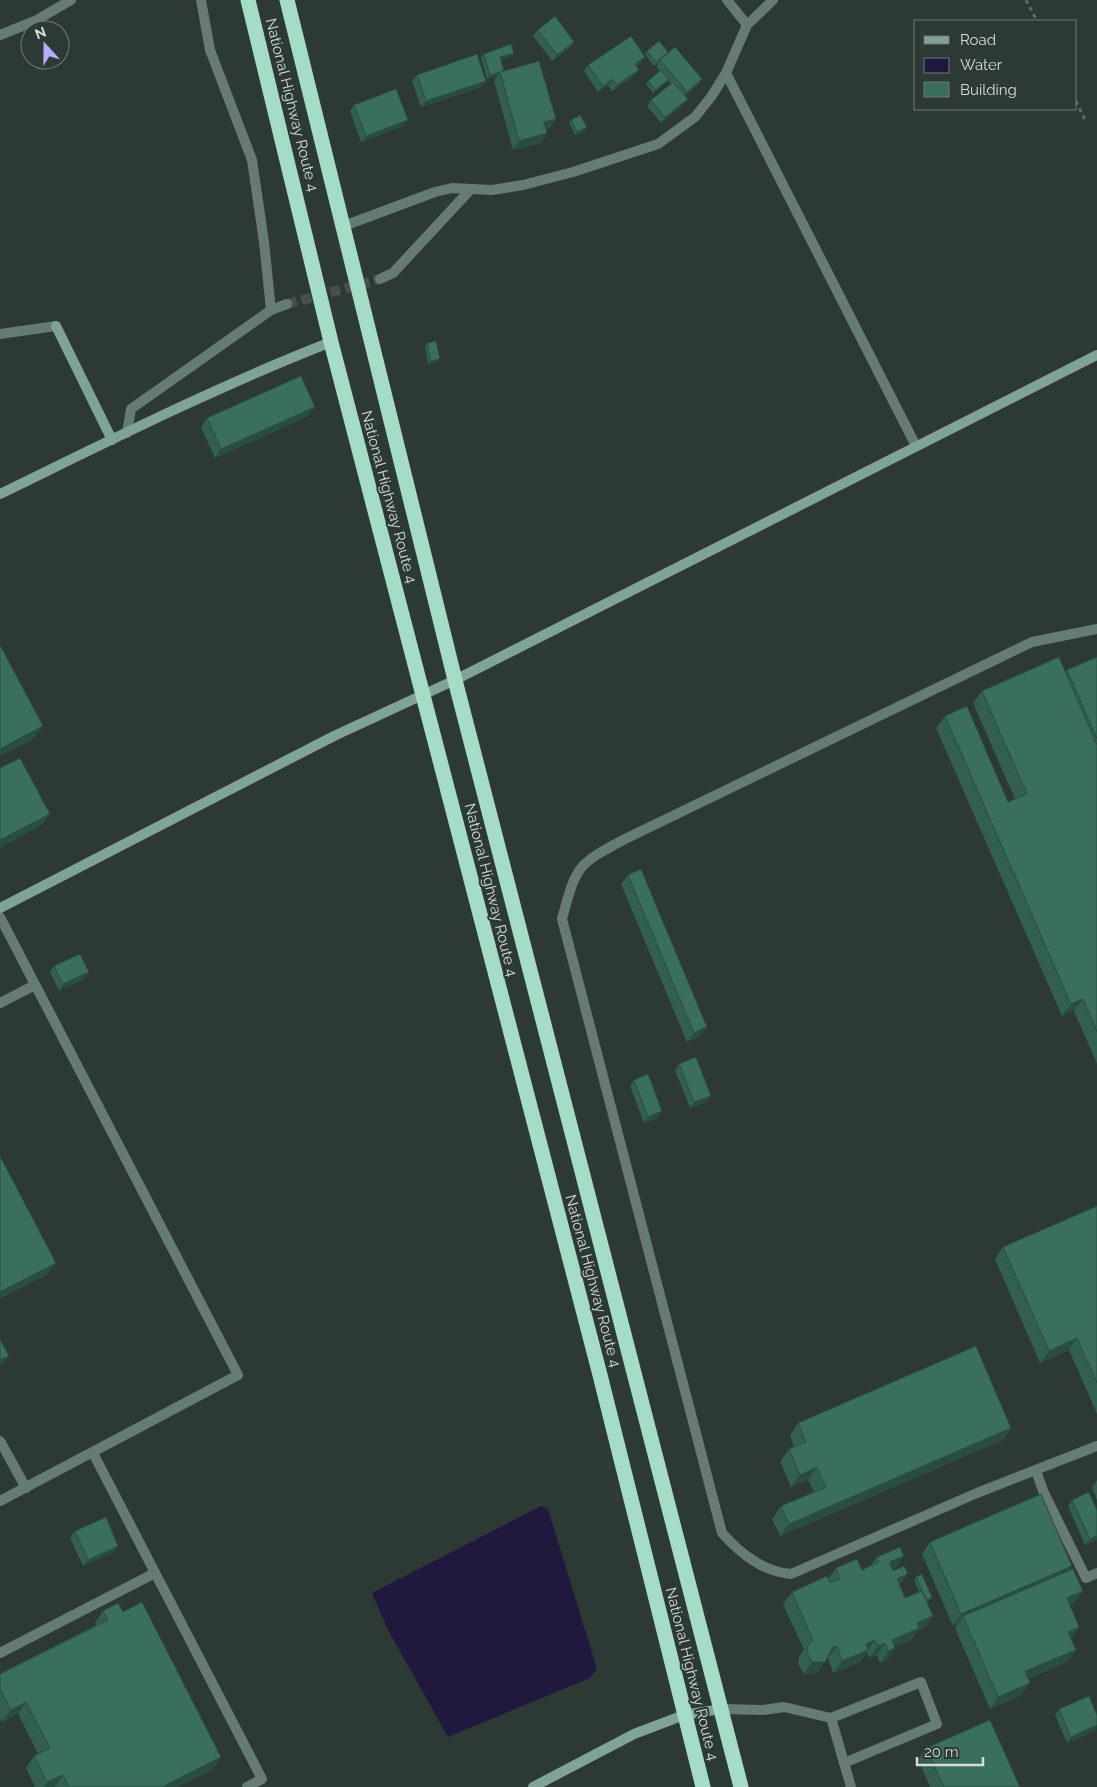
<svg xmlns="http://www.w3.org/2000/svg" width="1097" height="1787" font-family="Raleway,sans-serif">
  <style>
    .water { fill: #21193d }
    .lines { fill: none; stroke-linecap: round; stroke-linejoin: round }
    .street-tunnel { stroke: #46514d; stroke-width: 10; stroke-dasharray: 10 5; stroke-linecap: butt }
    .path { stroke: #606b66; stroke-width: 3; stroke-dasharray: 4 4; stroke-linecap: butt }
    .lane { stroke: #667c73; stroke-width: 10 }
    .street { stroke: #667c73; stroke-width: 10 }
    .secondary { stroke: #7fa394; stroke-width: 10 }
    .highway { stroke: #a4dcc6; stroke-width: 15 }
    .wall { fill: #325f4f }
    .shaded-wall { fill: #294e40 }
    .building { fill: #3a6f5c; stroke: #294e40 }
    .labels { text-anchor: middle; stroke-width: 4; stroke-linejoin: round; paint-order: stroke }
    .street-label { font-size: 15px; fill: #d4dcd8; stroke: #2d3934 }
  </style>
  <rect width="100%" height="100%" fill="#2d3934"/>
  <polygon class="water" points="541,1506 548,1509 597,1669 590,1678 448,1737 388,1630 372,1593"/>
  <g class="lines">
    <polyline class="street-tunnel" points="287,304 380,279"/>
    <g class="path">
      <polyline points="1026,0 1037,21"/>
      <polyline points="1076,101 1085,120"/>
    </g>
    <g class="lane">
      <path d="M 1097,629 L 1032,642 L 623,840 C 576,865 576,867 562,919 L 722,1533 C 741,1554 762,1571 791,1574 L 977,1493 L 1097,1446"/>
      <polyline points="0,917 238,1375 0,1501"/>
      <polyline points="0,1003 35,985"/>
      <polyline points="0,1441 26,1488"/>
      <polyline points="93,1453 262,1779 247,1787"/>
      <polyline points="1036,1471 1044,1493 1086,1578 1097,1573"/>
      <polyline points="0,1653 155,1573"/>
      <polyline points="721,1709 763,1710 784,1707 831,1718 851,1787"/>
      <polyline points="831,1718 921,1682 937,1724 844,1763"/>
    </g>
    <g class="street">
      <polyline points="727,0 747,25"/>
      <polyline points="0,35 35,21 71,0"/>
      <polyline points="726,73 916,446"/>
      <polyline points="341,227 435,192 452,188 492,190 523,185 573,172 658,144 695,117 711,97 726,73 747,25 773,0"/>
      <polyline points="380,279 393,273 470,190"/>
      <polyline points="271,310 287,304"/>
      <polyline points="0,334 56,326"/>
      <polyline points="127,433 131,409 271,310 264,242 252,160 210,50 201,0"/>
    </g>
    <g class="secondary">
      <polyline points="56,326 112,440"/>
      <path d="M 0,494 C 109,441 218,386 331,342"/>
      <polyline points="0,908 334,736 455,680 1097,355"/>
      <polyline points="533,1787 634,1734 684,1715 721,1709"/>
    </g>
    <g class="highway">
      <polyline points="248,0 331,342 600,1375 703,1787"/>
      <polyline points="287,0 455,680 741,1787"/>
    </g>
  </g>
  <g class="wall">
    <polygon points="538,30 574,42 570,48 552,61 533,36"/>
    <polygon points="647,51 668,52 666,55 698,85 685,96 688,99 683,105 661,123 647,106 651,100 671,84 668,80 653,93 646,84 648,81 660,71 656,67 660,61 654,66 645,54"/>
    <polygon points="514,53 512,56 501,60 504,71 556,119 549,128 546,129 541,143 513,150 494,81 497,76 487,79 481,57 484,54"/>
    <polygon points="641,63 636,66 634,76 612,91 608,85 598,92 584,71 588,65"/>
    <polygon points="417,75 486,81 481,87 421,107 412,81"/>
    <polygon points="354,105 403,126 361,142 350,111"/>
    <polygon points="571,120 585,131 575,135 569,123"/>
    <polygon points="427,343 438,362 428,364 425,346"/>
    <polygon points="308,416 215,458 201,427 207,418"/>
    <polygon points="1097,657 1097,1064 1074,1011 1062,1016 936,728 945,716 1008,802 1015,799 973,703 982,691 1065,673 1067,670"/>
    <polygon points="628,875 700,1036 687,1042 621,884"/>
    <polygon points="54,966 85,978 59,991 50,972"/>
    <polygon points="679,1064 711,1096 706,1102 690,1108 675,1070"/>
    <polygon points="634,1080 658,1118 644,1123 630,1086"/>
    <polygon points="1097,1206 1097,1414 1069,1350 1040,1363 995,1259 1003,1247"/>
    <polygon points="798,1423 1011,1428 1003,1440 780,1536 772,1519 781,1506 814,1492 808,1480 791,1487 780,1462 789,1449 794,1447 790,1436"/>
    <polygon points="1097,1480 1097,1500 1092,1488"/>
    <polygon points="1072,1500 1097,1510 1097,1540 1085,1545 1068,1506"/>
    <polygon points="75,1531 118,1546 114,1552 83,1566 70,1538"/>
    <polygon points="930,1542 1070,1570 1074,1603 1070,1605 1071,1639 1076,1650 1067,1662 1028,1679 1021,1695 990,1709 955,1628 958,1624 953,1626 922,1554"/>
    <polygon points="877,1557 896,1568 892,1570 905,1598 919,1592 914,1580 916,1577 932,1597 930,1600 927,1601 933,1616 925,1628 917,1631 911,1640 895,1647 895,1648 887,1660 880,1663 877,1655 869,1658 867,1652 860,1662 833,1673 828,1658 827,1658 817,1674 804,1674 798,1664 799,1657 804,1650 783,1604 792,1592 828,1579 836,1568 862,1570 871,1565"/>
    <polygon points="103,1611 213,1769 177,1787 35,1787 26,1768 34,1756 38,1754 18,1714 2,1722 0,1718 0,1674 96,1625 95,1623"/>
    <polygon points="1059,1709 1096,1730 1067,1743 1055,1715"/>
    <polygon points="926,1748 1020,1787 930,1787 918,1760"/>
  </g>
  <g class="shaded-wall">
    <polygon points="574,42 570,48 552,61 557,55"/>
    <polygon points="514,53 512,56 498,61 500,57"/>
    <polygon points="645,57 641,63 630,70 635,64"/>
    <polygon points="639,70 634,76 612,91 617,85"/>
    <polygon points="500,73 497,76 487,79 490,75"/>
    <polygon points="613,79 608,85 598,92 603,86"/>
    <polygon points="669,79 667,82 653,93 656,90"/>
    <polygon points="702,79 698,85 683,98 687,92"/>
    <polygon points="486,81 481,87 421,107 426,101"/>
    <polygon points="688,99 683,105 661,123 665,117"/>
    <polygon points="556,119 549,128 538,131 544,122"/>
    <polygon points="408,120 403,126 361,142 366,136"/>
    <polygon points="587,127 585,131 575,135 577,132"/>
    <polygon points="547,133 541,143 513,150 519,141"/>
    <polygon points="440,359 438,362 428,364 431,361"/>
    <polygon points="315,407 308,416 215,458 221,449"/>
    <polygon points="43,726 34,739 0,756 0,749"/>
    <polygon points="50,814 41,826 0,848 0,840"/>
    <polygon points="89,972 85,978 59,991 63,984"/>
    <polygon points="1083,999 1074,1011 1062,1016 1071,1004"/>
    <polygon points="707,1027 700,1036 687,1042 694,1033"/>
    <polygon points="711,1096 706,1102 690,1108 694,1102"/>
    <polygon points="662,1111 658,1118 644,1123 648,1117"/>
    <polygon points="56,1263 47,1275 0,1299 0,1292"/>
    <polygon points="1077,1338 1069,1350 1040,1363 1049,1351"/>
    <polygon points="9,1356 2,1365 0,1366 0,1360"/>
    <polygon points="1011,1428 1003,1440 780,1536 789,1524"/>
    <polygon points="817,1467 808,1480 791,1487 800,1475"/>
    <polygon points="1097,1536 1097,1540 1085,1545 1090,1539"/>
    <polygon points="118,1546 114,1552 83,1566 88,1560"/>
    <polygon points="904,1556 896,1568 881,1575 889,1562"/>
    <polygon points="1072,1566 1064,1578 963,1616 958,1624 953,1626 961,1614"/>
    <polygon points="908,1574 899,1586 897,1579"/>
    <polygon points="1083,1591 1074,1603 1058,1610 1067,1598"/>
    <polygon points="933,1616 925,1628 917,1631 911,1640 888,1650 892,1640 917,1623"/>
    <polygon points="1079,1627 1071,1639 1068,1632"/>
    <polygon points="875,1640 860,1662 833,1673 842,1661 866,1644"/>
    <polygon points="885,1643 877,1655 869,1658 878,1646"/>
    <polygon points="837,1646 828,1658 825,1659 833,1647"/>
    <polygon points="895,1648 887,1660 880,1663 888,1651"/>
    <polygon points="1076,1650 1067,1662 1016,1684 1025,1671"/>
    <polygon points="812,1662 825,1662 817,1674 804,1674"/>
    <polygon points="1030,1683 1021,1695 990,1709 998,1697"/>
    <polygon points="26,1702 18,1714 2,1722 11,1710"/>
    <polygon points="1097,1725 1096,1730 1067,1743 1071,1737"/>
    <polygon points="221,1757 213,1769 177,1787 162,1787"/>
    <polygon points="63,1775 55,1787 44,1787 47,1782"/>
  </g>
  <g class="building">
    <polygon points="555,16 574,42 557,55 538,30"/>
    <polygon points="631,36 645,57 635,64 639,70 617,85 613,79 603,86 588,65"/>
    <polygon points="659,41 668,52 656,62 647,51"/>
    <polygon points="511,44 514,53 500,57 504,71 490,75 484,54"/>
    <polygon points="675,47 702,79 687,92 660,60"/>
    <polygon points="477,54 486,81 426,101 417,75"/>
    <polygon points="539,61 556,119 544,122 547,133 519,141 500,72"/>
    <polygon points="661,70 669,79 656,90 648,81"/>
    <polygon points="673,82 688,99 665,117 651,100"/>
    <polygon points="396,89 408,120 366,136 354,105"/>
    <polygon points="580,115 587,127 577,132 571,120"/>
    <polygon points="436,341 440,359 431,361 427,343"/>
    <polygon points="301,376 315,407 221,449 207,418"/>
    <polygon points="0,645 43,726 0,749"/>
    <polygon points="1059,657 1097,745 1097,1032 1083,999 1071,1004 945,716 967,706 1008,802 1027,794 982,691"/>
    <polygon points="1097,657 1097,739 1067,670"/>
    <polygon points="20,758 50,814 0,840 0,768"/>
    <polygon points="641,869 707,1027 694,1033 628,875"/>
    <polygon points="80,954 89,972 63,984 54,966"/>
    <polygon points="696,1057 711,1096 694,1102 679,1064"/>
    <polygon points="648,1074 662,1111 648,1117 634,1080"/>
    <polygon points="0,1156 56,1263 0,1292"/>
    <polygon points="1097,1206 1097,1383 1077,1338 1049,1351 1003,1247"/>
    <polygon points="0,1339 9,1356 0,1360"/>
    <polygon points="976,1346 1011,1428 789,1524 781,1506 826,1487 817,1467 800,1475 789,1449 806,1442 798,1423"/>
    <polygon points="1089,1492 1097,1510 1097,1536 1090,1539 1072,1500"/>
    <polygon points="1041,1494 1072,1566 961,1614 930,1542"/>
    <polygon points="106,1517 118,1546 88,1560 75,1531"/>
    <polygon points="900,1547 904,1556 889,1562 893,1571 904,1566 908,1574 897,1579 905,1598 922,1591 933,1616 917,1623 919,1628 892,1640 895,1648 888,1651 885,1643 878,1646 875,1640 866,1644 868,1650 842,1661 837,1646 833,1647 825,1662 812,1662 807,1652 808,1645 813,1640 792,1592 827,1576 830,1583 840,1579 836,1568 857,1559 862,1570 879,1562 877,1557"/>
    <polygon points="1073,1569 1083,1591 1067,1598 1079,1627 1068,1632 1076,1650 1025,1671 1030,1683 998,1697 963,1616"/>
    <polygon points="922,1574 932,1597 926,1599 916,1577"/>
    <polygon points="142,1602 221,1757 162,1787 69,1787 63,1775 47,1782 34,1756 50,1748 26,1702 11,1710 0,1689 0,1674 108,1620 103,1611 118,1603 123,1612"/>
    <polygon points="1089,1696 1097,1715 1097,1725 1071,1737 1059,1709"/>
    <polygon points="990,1720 1020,1787 944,1787 926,1748"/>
  </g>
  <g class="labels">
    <g class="street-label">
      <text transform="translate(292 105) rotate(76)" y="5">National Highway Route 4</text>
      <text transform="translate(389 497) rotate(75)" y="5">National Highway Route 4</text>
      <text transform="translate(491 890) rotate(76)" y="5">National Highway Route 4</text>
      <text transform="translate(593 1281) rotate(75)" y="5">National Highway Route 4</text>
      <text transform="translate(692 1674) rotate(76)" y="5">National Highway Route 4</text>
    </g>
  </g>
  <rect x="914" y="20" width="162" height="90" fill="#2d3934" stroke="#707a76"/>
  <rect x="924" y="36" width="25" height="8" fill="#7fa394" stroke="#707a76"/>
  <text x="960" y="45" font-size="15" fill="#d4dcd8">Road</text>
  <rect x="924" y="58" width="25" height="15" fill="#21193d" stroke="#707a76"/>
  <text x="960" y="70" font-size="15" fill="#d4dcd8">Water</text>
  <rect x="924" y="82" width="25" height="15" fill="#3a6f5c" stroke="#707a76"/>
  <text x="960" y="95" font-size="15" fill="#d4dcd8">Building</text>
  <g transform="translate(45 45) rotate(339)"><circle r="24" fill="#2d3934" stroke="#707a76"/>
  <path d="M0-4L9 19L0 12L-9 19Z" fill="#b6acf8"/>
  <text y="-8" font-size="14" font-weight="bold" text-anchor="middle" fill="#d4dcd8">N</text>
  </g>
  <path d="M917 1757v8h66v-8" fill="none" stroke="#d4dcd8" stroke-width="2.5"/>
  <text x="924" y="1757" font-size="15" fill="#d4dcd8" stroke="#2d3934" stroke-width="4" paint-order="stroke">20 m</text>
</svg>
